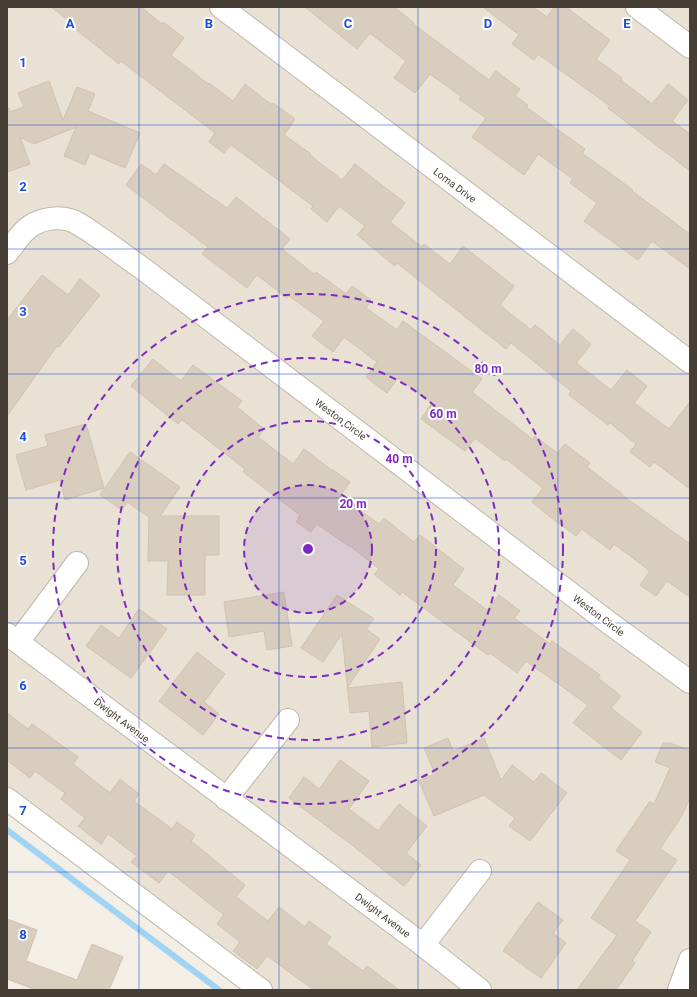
<svg xmlns="http://www.w3.org/2000/svg" width="697" height="997" font-family="Roboto,sans-serif">
  <style>
    .residential { fill: #e8e1d4 }
    .lines { fill: none; stroke-linecap: round; stroke-linejoin: round }
    .stream { stroke: #a1d4f2; stroke-width: 6 }
    .building { fill: #d9cdbe; stroke: #d1c2ae }
    .minor-casing { stroke: #bfb7a9; stroke-width: 24 }
    .minor { stroke: #fff; stroke-width: 22 }
    .grid { fill: none; stroke: #1d4ed8; stroke-width: 1; stroke-opacity: 0.55 }
    .ring { fill: none; stroke: #7b2cbf; stroke-width: 2; stroke-dasharray: 7 5 }
    .labels { text-anchor: middle; stroke-width: 4; stroke-linejoin: round; paint-order: stroke }
    .street-label { font-size: 10px; fill: #473f35; stroke: #fff }
    .grid-label { font-size: 13px; text-anchor: middle; font-weight: bold; fill: #1d4ed8; stroke: #fff; stroke-width: 4; stroke-linejoin: round; paint-order: stroke }
    .centre { fill: #7b2cbf; stroke: #fff; stroke-width: 2 }
    .ring-label { font-size: 12px; text-anchor: middle; font-weight: bold; fill: #7b2cbf; stroke: #fff; stroke-width: 4; stroke-linejoin: round; paint-order: stroke }
  </style>
  <rect width="100%" height="100%" fill="#f4efe6"/>
  <polygon class="residential" points="7,7 690,7 690,990 268,990 7,794"/>
  <g class="lines">
    <polyline class="stream" points="7,830 219,990"/>
  </g>
  <g class="building">
    <polygon points="51,7 141,7 162,24 163,22 184,38 171,55 208,84 209,83 233,101 245,84 272,105 273,103 295,119 284,135 311,154 310,155 342,180 355,164 405,203 390,222 422,247 424,244 450,264 463,246 514,286 500,305 531,330 535,325 560,345 573,329 591,344 576,363 611,390 627,370 647,386 634,403 669,429 690,402 690,489 654,462 650,467 630,452 636,444 610,423 608,425 569,395 571,391 511,343 506,349 397,263 395,266 357,235 365,226 339,206 327,222 311,209 313,206 231,145 224,153 209,142 215,133 121,61 119,64 73,27 75,25"/>
    <polygon points="305,7 394,7 414,23 413,24 489,80 496,71 520,89 515,96 528,105 526,107 585,149 582,153 633,190 632,191 690,234 690,269 652,241 638,260 584,221 597,203 570,183 573,179 538,154 524,175 472,137 486,118 459,99 461,96 430,74 415,93 394,78 406,61 370,33 357,49"/>
    <polygon points="483,7 533,7 547,17 554,7 566,7 610,40 596,59 622,78 621,80 652,104 668,84 688,100 672,121 690,134 690,171 608,108 610,106 538,54 534,60 512,44 519,35"/>
    <polygon points="49,81 63,120 77,87 95,94 88,111 140,133 125,168 90,153 85,165 64,156 76,127 34,144 20,137 30,164 7,172 7,108 9,108 10,112 24,107 18,93"/>
    <polygon points="141,164 156,175 164,164 227,208 236,197 290,239 282,249 314,274 316,272 346,294 352,286 371,300 366,308 397,330 403,321 482,379 472,392 532,439 535,436 557,453 565,444 590,463 587,467 622,494 622,495 690,544 690,597 667,581 656,596 640,585 650,571 614,544 610,550 582,529 576,536 549,516 532,502 543,488 506,459 505,461 475,438 465,451 421,419 432,403 398,378 387,393 366,377 377,362 344,337 333,352 312,336 324,321 289,296 287,298 257,275 247,288 202,254 208,247 126,185"/>
    <polygon points="42,275 68,295 80,279 100,295 59,347 57,346 7,416 7,320"/>
    <polygon points="153,359 181,381 193,365 242,401 237,407 264,429 258,437 293,464 304,449 333,471 333,470 350,482 340,496 379,524 384,518 414,542 420,535 464,569 453,585 487,610 499,595 520,611 514,618 550,644 552,641 600,675 598,678 621,696 611,708 642,732 621,760 573,723 588,705 526,661 517,673 490,653 488,655 402,592 400,595 374,574 379,569 350,546 350,547 317,524 311,532 296,522 300,515 243,472 245,469 182,420 178,424 131,386"/>
    <polygon points="86,424 104,488 65,500 60,480 26,490 16,455 48,446 45,435"/>
    <polygon points="130,452 180,487 160,516 219,516 219,555 205,555 205,595 167,595 168,561 148,561 149,517 127,502 122,510 100,495"/>
    <polygon points="284,592 292,646 267,650 264,631 229,637 224,602"/>
    <polygon points="337,595 374,619 366,629 380,639 347,688 402,682 407,743 372,747 369,711 350,713 342,634 323,662 301,648"/>
    <polygon points="139,609 167,629 131,678 86,646 101,625 119,638"/>
    <polygon points="197,652 225,674 204,702 219,714 203,735 159,701"/>
    <polygon points="7,713 28,729 32,724 78,757 73,764 110,793 120,779 139,794 134,801 172,829 177,822 195,835 191,841 245,885 236,897 268,921 279,907 305,927 309,921 331,937 326,944 363,971 367,966 399,990 314,990 267,956 257,969 233,951 240,942 217,924 224,915 168,871 159,883 131,862 137,856 108,834 101,844 78,826 85,818 61,799 65,793 35,771 30,778 7,760"/>
    <polygon points="448,738 453,751 484,738 501,780 512,765 534,782 541,773 567,793 530,841 509,826 515,818 484,795 434,816 419,781 435,774 424,748"/>
    <polygon points="663,743 670,743 690,751 690,798 681,817 660,849 677,860 635,921 651,932 632,961 635,963 616,990 577,990 617,935 591,918 630,860 616,851 650,801 654,804 670,768 655,762"/>
    <polygon points="340,760 369,781 349,809 378,831 399,804 427,826 406,853 421,865 404,886 348,842 289,798 304,777 319,789"/>
    <polygon points="538,902 563,920 553,933 566,943 541,978 503,951"/>
    <polygon points="7,919 37,930 26,961 77,980 92,944 123,957 109,990 36,990 7,979"/>
  </g>
  <g class="lines">
    <defs>
      <g id="minor">
        <polyline points="221,7 690,362"/>
        <polyline points="637,7 690,47"/>
        <path d="M 7,253 C 15,243 22,230 34,224 C 45,218 59,217 70,220 C 79,223 87,229 94,234 C 111,245 126,257 142,268 L 608,622 L 690,682"/>
        <polyline points="7,634 423,945 480,990"/>
        <polyline points="18,642 77,563"/>
        <polyline points="7,799 261,990"/>
        <polyline points="226,799 288,720"/>
        <polyline points="423,945 480,871"/>
        <polyline points="679,990 690,960"/>
      </g>
    </defs>
    <use href="#minor" class="minor-casing"/>
    <use href="#minor" class="minor"/>
  </g>
  <path class="grid" d="M 139,7 L 139,990M 279,7 L 279,990M 418,7 L 418,990M 558,7 L 558,990M 7,125 L 690,125M 7,249 L 690,249M 7,374 L 690,374M 7,498 L 690,498M 7,623 L 690,623M 7,748 L 690,748M 7,872 L 690,872"/>
  <circle cx="308" cy="549" r="64" fill="#7b2cbf" fill-opacity=".12"/>
  <g class="ring">
    <circle cx="308" cy="549" r="64"/>
    <circle cx="308" cy="549" r="128"/>
    <circle cx="308" cy="549" r="191"/>
    <circle cx="308" cy="549" r="255"/>
  </g>
  <g class="labels">
    <g class="street-label">
      <text transform="translate(455 185) rotate(37)" y="4">Loma Drive</text>
      <text transform="translate(341 419) rotate(37)" y="4">Weston Circle</text>
      <text transform="translate(599 615) rotate(37)" y="4">Weston Circle</text>
      <text transform="translate(122 720) rotate(37)" y="4">Dwight Avenue</text>
      <text transform="translate(383 915) rotate(37)" y="4">Dwight Avenue</text>
    </g>
  </g>
  <g class="grid-label">
    <text x="70" y="28">A</text>
    <text x="209" y="28">B</text>
    <text x="348" y="28">C</text>
    <text x="488" y="28">D</text>
    <text x="627" y="28">E</text>
    <text x="23" y="67">1</text>
    <text x="23" y="191">2</text>
    <text x="23" y="316">3</text>
    <text x="23" y="441">4</text>
    <text x="23" y="565">5</text>
    <text x="23" y="690">6</text>
    <text x="23" y="815">7</text>
    <text x="23" y="939">8</text>
  </g>
  <circle cx="308" cy="549" r="6" class="centre"/>
  <g class="ring-label">
    <text x="488" y="373">80 m</text>
    <text x="443" y="418">60 m</text>
    <text x="399" y="463">40 m</text>
    <text x="353" y="508">20 m</text>
  </g>
  <rect width="697" height="997" fill="none" stroke="#473f35" stroke-width="16"/>
</svg>
